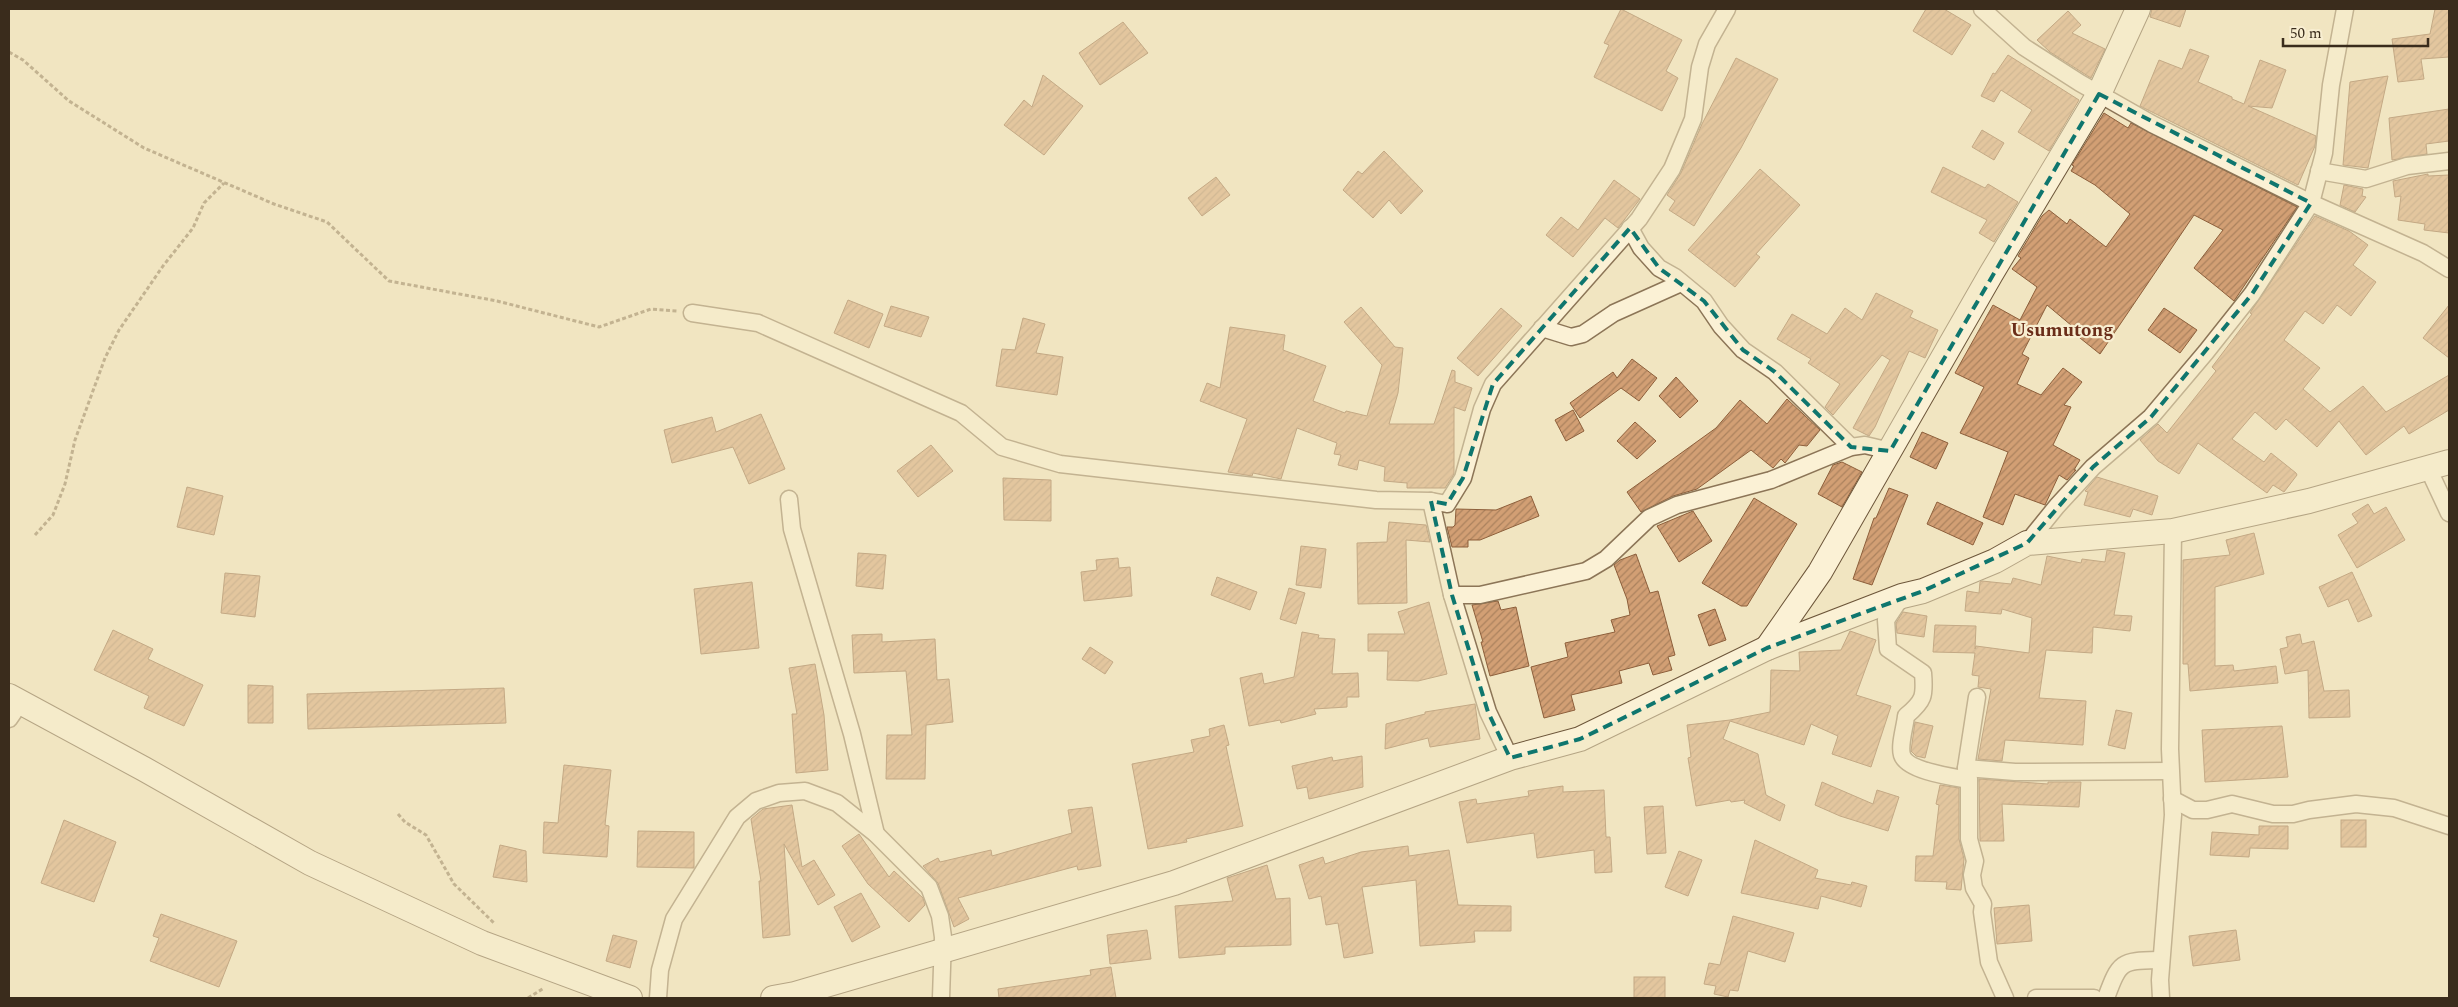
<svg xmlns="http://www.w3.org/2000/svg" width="2458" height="1007" font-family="Spectral,serif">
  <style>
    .building { fill: url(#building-hatch); stroke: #8d5f3b }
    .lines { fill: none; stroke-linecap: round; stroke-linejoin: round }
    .street-casing { stroke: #8c7557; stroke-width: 19 }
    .secondary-casing { stroke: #6d563a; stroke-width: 26 }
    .path { stroke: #8c7557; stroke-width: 3; stroke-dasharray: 4 2.5; stroke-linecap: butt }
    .street { stroke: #fbf1d5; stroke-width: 16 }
    .secondary { stroke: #fbf1d5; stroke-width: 24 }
    .marked { fill: none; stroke: #0f766e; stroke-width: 4; stroke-dasharray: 10 6; stroke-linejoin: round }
    .labels { text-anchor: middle; stroke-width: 4.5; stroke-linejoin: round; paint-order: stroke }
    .quarter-label { font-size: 19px; font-weight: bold; fill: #6a2d19; stroke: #f8eed1 }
  </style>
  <defs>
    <pattern id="building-hatch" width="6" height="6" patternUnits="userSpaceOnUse" patternTransform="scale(1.25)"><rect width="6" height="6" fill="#d29f74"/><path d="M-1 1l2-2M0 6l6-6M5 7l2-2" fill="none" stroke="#ab825e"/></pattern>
  </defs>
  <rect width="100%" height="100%" fill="#f1e5c1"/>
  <g class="building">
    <polygon points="1621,9 1682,40 1666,71 1678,78 1662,111 1594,77 1609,45 1604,43"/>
    <polygon points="1926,9 1944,9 1971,25 1952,55 1913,31"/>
    <polygon points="2152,9 2186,9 2180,27 2150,17"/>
    <polygon points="2435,9 2449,9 2449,57 2421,59 2424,79 2398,82 2392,39 2430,34"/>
    <polygon points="2068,11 2081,25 2072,33 2105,49 2091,78 2050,52 2037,40"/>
    <polygon points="1123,22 1148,53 1100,85 1079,53"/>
    <polygon points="2190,49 2209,56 2198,82 2232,97 2232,99 2244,104 2260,60 2286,70 2272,108 2248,106 2316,136 2315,146 2298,185 2140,106 2159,60 2182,69"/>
    <polygon points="2008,55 2079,100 2049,151 2018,132 2032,110 2001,90 1994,102 1981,96 1993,73 1995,74"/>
    <polygon points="1736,58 1778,79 1741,148 1694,226 1669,210 1675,201 1667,195 1681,173 1702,124"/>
    <polygon points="1043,75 1083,106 1044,155 1004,125 1024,100 1032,107"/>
    <polygon points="2388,76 2368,168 2343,165 2350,82"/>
    <polygon points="2449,109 2449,141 2426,144 2427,154 2392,160 2389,118"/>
    <polygon points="2104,113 2128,128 2131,123 2297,207 2234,301 2194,268 2223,230 2194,215 2100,354 2075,334 2078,331 2047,305 2022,354 2029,358 2017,384 2041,395 2063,368 2082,382 2064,405 2071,407 2053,445 2080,460 2074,470 2076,470 2067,480 2059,475 2045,505 2015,494 2003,525 1983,517 2008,452 1960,433 1984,387 1955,373 1993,305 2020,320 2037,287 2012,269 2021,258 2018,256 2042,216 2049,210 2067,224 2070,219 2106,247 2130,214 2095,185 2071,171 2074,166 2072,165"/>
    <polygon points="1982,130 2004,143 1994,160 1972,147"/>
    <polygon points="1384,151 1423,191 1401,214 1389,200 1373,218 1343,190 1358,171 1362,174"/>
    <polygon points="1943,167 1985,188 1988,184 2018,202 1994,242 1979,233 1987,220 1931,192"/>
    <polygon points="1760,169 1800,205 1756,254 1760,257 1735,287 1688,250"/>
    <polygon points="2428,174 2428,176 2449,175 2449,233 2424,230 2425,224 2398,220 2401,196 2395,197 2393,181"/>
    <polygon points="1216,177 1230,195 1202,216 1188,198"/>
    <polygon points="1614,180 1640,199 1618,228 1605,218 1573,257 1546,235 1561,217 1578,230"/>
    <polygon points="2344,185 2363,189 2362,196 2366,197 2355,212 2340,205"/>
    <polygon points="2315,216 2349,231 2368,245 2353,265 2376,282 2351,316 2337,305 2323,324 2305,311 2284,340 2320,368 2303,389 2330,412 2363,386 2386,412 2449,375 2449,410 2409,434 2404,426 2366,455 2339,421 2317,447 2286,419 2276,430 2255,412 2232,439 2264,462 2271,453 2296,473 2297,475 2284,492 2273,485 2267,493 2198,443 2179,474 2158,461 2140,440 2158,424 2167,433 2216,371 2212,367 2252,314 2250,313"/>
    <polygon points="1876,293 1913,311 1910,317 1938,330 1925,358 1909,351 1875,427 1869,436 1853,428 1890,360 1882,355 1833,415 1825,407 1840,384 1808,363 1811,359 1777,339 1792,314 1827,334 1845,308 1862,320"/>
    <polygon points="848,300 883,314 869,348 834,333"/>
    <polygon points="2449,305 2449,358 2423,338"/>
    <polygon points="891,306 929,317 921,337 884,326"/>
    <polygon points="1361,307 1395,347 1403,348 1398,393 1389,424 1434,424 1452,370 1455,371 1455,382 1472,388 1465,411 1454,407 1454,474 1445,488 1407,488 1407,483 1384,481 1385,467 1359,460 1357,470 1338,465 1341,455 1334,454 1337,443 1297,428 1281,479 1253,473 1252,476 1228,472 1247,419 1200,401 1207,383 1220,388 1230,327 1285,335 1283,350 1326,366 1313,401 1345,413 1346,411 1367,416 1382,365 1344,322"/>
    <polygon points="1501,308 1522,326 1478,376 1457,358"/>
    <polygon points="2164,308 2197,330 2180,353 2148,330"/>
    <polygon points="1023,318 1045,324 1036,353 1063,357 1057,395 996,386 1002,349 1015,350"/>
    <polygon points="1632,359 1657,378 1639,401 1621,388 1580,418 1570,403 1613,372 1617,378"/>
    <polygon points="1676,377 1698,401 1680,418 1659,396"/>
    <polygon points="1787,399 1820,430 1807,446 1799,445 1785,463 1781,459 1773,468 1751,450 1697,489 1673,496 1641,512 1627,492 1716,428 1740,400 1767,424"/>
    <polygon points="1573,410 1584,431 1566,441 1555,420"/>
    <polygon points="761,414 785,469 749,484 733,447 672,463 664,430 712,417 716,432"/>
    <polygon points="1635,422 1656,441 1637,459 1617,441"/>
    <polygon points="1922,432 1948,443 1936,469 1910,457"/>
    <polygon points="931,445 953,471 918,497 897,471"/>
    <polygon points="1842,462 1862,472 1842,507 1818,494 1833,465"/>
    <polygon points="2097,477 2158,496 2152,515 2133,509 2130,517 2084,505 2088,492 2085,491"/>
    <polygon points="1003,478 1051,480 1051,521 1004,520"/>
    <polygon points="187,487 223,496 214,535 177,527"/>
    <polygon points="1889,488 1908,495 1872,585 1853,579 1874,518 1876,518"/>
    <polygon points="1531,496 1539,516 1480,540 1468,540 1468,547 1452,547 1447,527 1453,527 1455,525 1456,509 1496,510"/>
    <polygon points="1754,498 1797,524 1747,606 1741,606 1702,583"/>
    <polygon points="1937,502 1983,523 1973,545 1927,524"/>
    <polygon points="2368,504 2374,514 2386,507 2405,540 2357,568 2338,535 2358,523 2352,514"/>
    <polygon points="1693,511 1712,541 1679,562 1657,526"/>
    <polygon points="1389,522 1426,525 1430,542 1406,540 1407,603 1358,604 1357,543 1387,542"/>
    <polygon points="2254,533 2264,574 2215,587 2215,666 2233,665 2234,671 2276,666 2278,683 2190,691 2188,664 2183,664 2183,560 2230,555 2226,540"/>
    <polygon points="1301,546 1326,549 1321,588 1296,585"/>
    <polygon points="2107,550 2125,553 2114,615 2132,616 2130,631 2093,627 2092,653 2046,650 2039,698 2086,701 2083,745 2005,740 2002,761 1978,759 1991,689 1978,687 1979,676 1972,675 1975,653 1933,652 1935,625 1976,626 1975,649 1976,646 2029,653 2032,618 2002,609 2001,614 1965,611 1967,591 1979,593 1980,582 1982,581 2011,584 2013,578 2041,585 2047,556 2081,563 2082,559 2105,562"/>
    <polygon points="858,553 886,555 883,589 856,586"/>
    <polygon points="1636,554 1650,593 1658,591 1675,655 1668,657 1672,670 1653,675 1649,663 1619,671 1622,683 1571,695 1575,710 1544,718 1531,667 1568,657 1565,643 1615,632 1611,620 1630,615 1627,599 1614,565 1620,560"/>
    <polygon points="1118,558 1119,568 1130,567 1132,596 1084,601 1081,572 1097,570 1096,560"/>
    <polygon points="2352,572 2372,616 2358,622 2348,599 2328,607 2319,587"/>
    <polygon points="225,573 260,576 255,617 221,613"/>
    <polygon points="1217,577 1257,592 1250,610 1211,595"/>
    <polygon points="752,582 759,648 701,654 694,589"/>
    <polygon points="1289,588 1305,593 1296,624 1280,619"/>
    <polygon points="1498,601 1501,610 1516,607 1529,666 1490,676 1481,642 1483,642 1472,605"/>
    <polygon points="1429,602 1447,674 1418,681 1387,680 1388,651 1368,651 1368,634 1405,634 1398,612"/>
    <polygon points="1715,609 1726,640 1709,646 1698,615"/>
    <polygon points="1903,612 1927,616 1924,637 1897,633 1896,623"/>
    <polygon points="113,630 153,649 148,659 203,685 184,726 144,708 149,696 94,670"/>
    <polygon points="1850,631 1876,640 1856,695 1891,706 1871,767 1832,754 1838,736 1811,724 1804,745 1730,721 1723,739 1758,754 1766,795 1785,805 1780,821 1744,803 1745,800 1731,802 1730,800 1696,806 1688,758 1691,757 1687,725 1730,720 1770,712 1771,670 1800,671 1799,652 1841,650"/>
    <polygon points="1302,632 1319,635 1318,638 1335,639 1332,674 1358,673 1359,697 1347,697 1347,707 1314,709 1316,714 1281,723 1280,720 1249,726 1240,678 1262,673 1264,684 1294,677"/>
    <polygon points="882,634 882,642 935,639 937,680 949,679 953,722 926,725 925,779 886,779 887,735 912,735 906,671 854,673 852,635"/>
    <polygon points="2300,634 2302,644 2314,641 2324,691 2349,690 2350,717 2309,718 2308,670 2285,674 2280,649 2288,647 2286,637"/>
    <polygon points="1090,647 1113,662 1105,674 1082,659"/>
    <polygon points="815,664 824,715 828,770 796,773 792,714 797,714 789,668"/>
    <polygon points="248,685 273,686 273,723 248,723"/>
    <polygon points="504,688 506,723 308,729 307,694"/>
    <polygon points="1475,704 1480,739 1430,747 1428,738 1385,749 1386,724 1425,714 1425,712"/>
    <polygon points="2116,710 2132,713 2125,749 2108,745"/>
    <polygon points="1915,722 1933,726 1925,758 1916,756 1911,751"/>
    <polygon points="1224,725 1229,745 1226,746 1243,826 1186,839 1187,842 1148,849 1132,764 1194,752 1191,740 1210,736 1209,729"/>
    <polygon points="2282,726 2288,777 2205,782 2202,730"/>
    <polygon points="1362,756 1363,787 1309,799 1307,787 1297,789 1292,766 1332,757 1333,761"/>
    <polygon points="564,765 611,770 605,825 609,826 607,857 543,853 544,822 558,823"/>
    <polygon points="1979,779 2048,784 2048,782 2081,782 2079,807 2002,804 2004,841 1980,841"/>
    <polygon points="1822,782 1873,804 1877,790 1899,797 1888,831 1840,816 1815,805"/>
    <polygon points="1940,785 1959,788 1959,839 1964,859 1961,890 1946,889 1947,882 1915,881 1916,856 1933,856 1939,805 1936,804"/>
    <polygon points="1563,786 1563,792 1604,790 1606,837 1610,837 1612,872 1595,873 1594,850 1537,858 1534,833 1467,843 1459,802 1476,799 1477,804 1529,796 1528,791"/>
    <polygon points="792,805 802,867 814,860 835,895 818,905 784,844 790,935 763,938 759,881 761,881 751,819 763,809"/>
    <polygon points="1663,806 1666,853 1647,854 1644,807"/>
    <polygon points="1092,807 1101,866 1078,870 1077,866 958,898 969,919 954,927 938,883 923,866 938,858 940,862 991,850 992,856 1072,833 1068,810"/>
    <polygon points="64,820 116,842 94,902 41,883"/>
    <rect x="2341" y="820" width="25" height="27"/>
    <polygon points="2259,826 2288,826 2288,849 2250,848 2249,857 2210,855 2212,832 2259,835"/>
    <polygon points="638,831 694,832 694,868 637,867"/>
    <polygon points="859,834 889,877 894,871 923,898 925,905 909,922 868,884 842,846"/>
    <polygon points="1755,840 1818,870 1815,878 1851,885 1852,882 1867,886 1861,907 1821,896 1818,909 1741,893"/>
    <polygon points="500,845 526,851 527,882 493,877"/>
    <polygon points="1408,846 1409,856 1449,850 1458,905 1511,906 1511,931 1474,931 1475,942 1420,946 1416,880 1362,887 1373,953 1344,958 1338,923 1326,925 1321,896 1309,899 1299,865 1323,857 1325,864 1361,852"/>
    <polygon points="1679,851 1702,860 1688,896 1665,887"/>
    <polygon points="1267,865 1276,899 1290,898 1291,945 1225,947 1225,954 1179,958 1175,906 1233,901 1227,878"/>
    <polygon points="861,893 880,927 852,942 834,907"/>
    <polygon points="2029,905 2032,941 1997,944 1994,908"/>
    <polygon points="161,914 237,941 219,987 150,961 159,938 153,936"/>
    <polygon points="1733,916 1794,933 1785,962 1748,951 1738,991 1730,990 1728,997 1714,994 1716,986 1704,984 1709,963 1720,965"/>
    <polygon points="1147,930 1151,959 1110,964 1107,935"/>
    <polygon points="2236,930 2240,960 2193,966 2189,936"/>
    <polygon points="613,935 637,941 630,968 606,961"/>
    <polygon points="1111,967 1116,998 999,998 998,989 1091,975 1090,970"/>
    <rect x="1634" y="977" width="31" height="21"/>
  </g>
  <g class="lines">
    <defs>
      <g id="street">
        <polyline points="1982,9 2024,47 2080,83 2152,124 2311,203 2423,253 2449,269"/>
        <polyline points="2319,171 2366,179 2407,166 2449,161"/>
        <polyline points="1630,228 1641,248 1659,268 1675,277 1704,301 1721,326 1743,350 1775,372 1851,447"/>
        <polyline points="692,313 758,323 961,413 1002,447 1060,464 1376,500 1431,501"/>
        <polyline points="1542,328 1571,337 1583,334 1614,313 1681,283"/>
        <polyline points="2428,468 2449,513"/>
        <polyline points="789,499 792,529 852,734 876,834"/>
        <polyline points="2027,543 2057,506 2093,467 2151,417 2206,352 2252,294 2311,203 2324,153 2331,85 2345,9"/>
        <polyline points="1452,595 1480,595 1586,571 1606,559 1649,518 1677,505 1771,480 1851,447 1865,445 1890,451"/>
        <path d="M 1902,596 L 1886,620 L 1888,649 L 1923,673 C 1925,696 1924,701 1906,716 C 1905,727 1899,745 1902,755 C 1907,771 1953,777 1969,780"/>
        <polyline points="1977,697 1966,768 1969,780 1969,839 1975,861 1972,875 1974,888 1983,904 1982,912 1989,962 2005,998"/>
        <polyline points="9,719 20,703"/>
        <polyline points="1510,758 1488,712 1452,595 1431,501 1447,504 1463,478 1482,409 1493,384 1639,219 1672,169 1693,119 1700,67 1707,44 1727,9"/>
        <polyline points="1966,768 2015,772 2170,771"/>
        <polyline points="2172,799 2193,810 2207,810 2232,804 2273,814 2293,814 2309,810 2356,804 2394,808 2449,826"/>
        <polyline points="658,998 660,970 674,919 737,817 756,801 779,793 805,791 837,803 876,834 929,887 940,916 943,937 941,998"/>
        <polyline points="2036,998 2094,998"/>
        <path d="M 2106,998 C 2120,960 2121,961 2161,960"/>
        <polyline points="2161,998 2160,980 2173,815 2170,749 2173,531"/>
      </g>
      <g id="secondary">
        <polyline points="1767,648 1820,572 1991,274 2099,94 2138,9"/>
        <polyline points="9,696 144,769 310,863 482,943 630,998"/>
        <polyline points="773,998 795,994 1174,883 1510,758 1580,739 1767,648 1902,596 1923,591 1995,561 2027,543 2173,531 2309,501 2449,462"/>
      </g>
    </defs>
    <use href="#street" class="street-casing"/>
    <use href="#secondary" class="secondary-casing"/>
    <g class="path">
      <polyline points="9,52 23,60 69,101 144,148 274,204 327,222 389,281 497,301 599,327 651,309 677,311"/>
      <polyline points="35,535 53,515 65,484 75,440 105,358 119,330 163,266 193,228 204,203 224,183"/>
      <polyline points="398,814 405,822 426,835 454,884 495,924"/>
      <polyline points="528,998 544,988"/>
    </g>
    <use href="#street" class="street"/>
    <use href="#secondary" class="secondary"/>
  </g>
  <path d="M0 0H2458V1007H0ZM 2099,94 L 2311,203 L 2252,294 L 2151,417 L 2093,467 L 2027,543 L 1923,591 L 1767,648 L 1580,739 L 1510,758 L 1488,712 L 1452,595 L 1431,501 L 1447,504 L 1463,478 L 1493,384 L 1630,228 L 1659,268 L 1704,301 L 1743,350 L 1775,372 L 1851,447 L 1890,451 Z" fill="#f1e5c1" fill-opacity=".55" fill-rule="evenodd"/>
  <path class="marked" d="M 2099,94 L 2311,203 L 2252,294 L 2151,417 L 2093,467 L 2027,543 L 1923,591 L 1767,648 L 1580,739 L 1510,758 L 1488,712 L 1452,595 L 1431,501 L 1447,504 L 1463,478 L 1493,384 L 1630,228 L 1659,268 L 1704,301 L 1743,350 L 1775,372 L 1851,447 L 1890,451 Z"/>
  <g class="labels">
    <g class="quarter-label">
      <text x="2062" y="336">Usumutong</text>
    </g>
  </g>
  <rect width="2458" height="1007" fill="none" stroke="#3a2c1c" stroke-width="20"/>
  <path d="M2283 38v8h145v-8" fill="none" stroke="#3a2c1c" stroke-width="2.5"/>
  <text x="2290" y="38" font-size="15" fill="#3a2c1c" stroke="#f8eed1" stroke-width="4" paint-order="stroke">50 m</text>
</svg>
